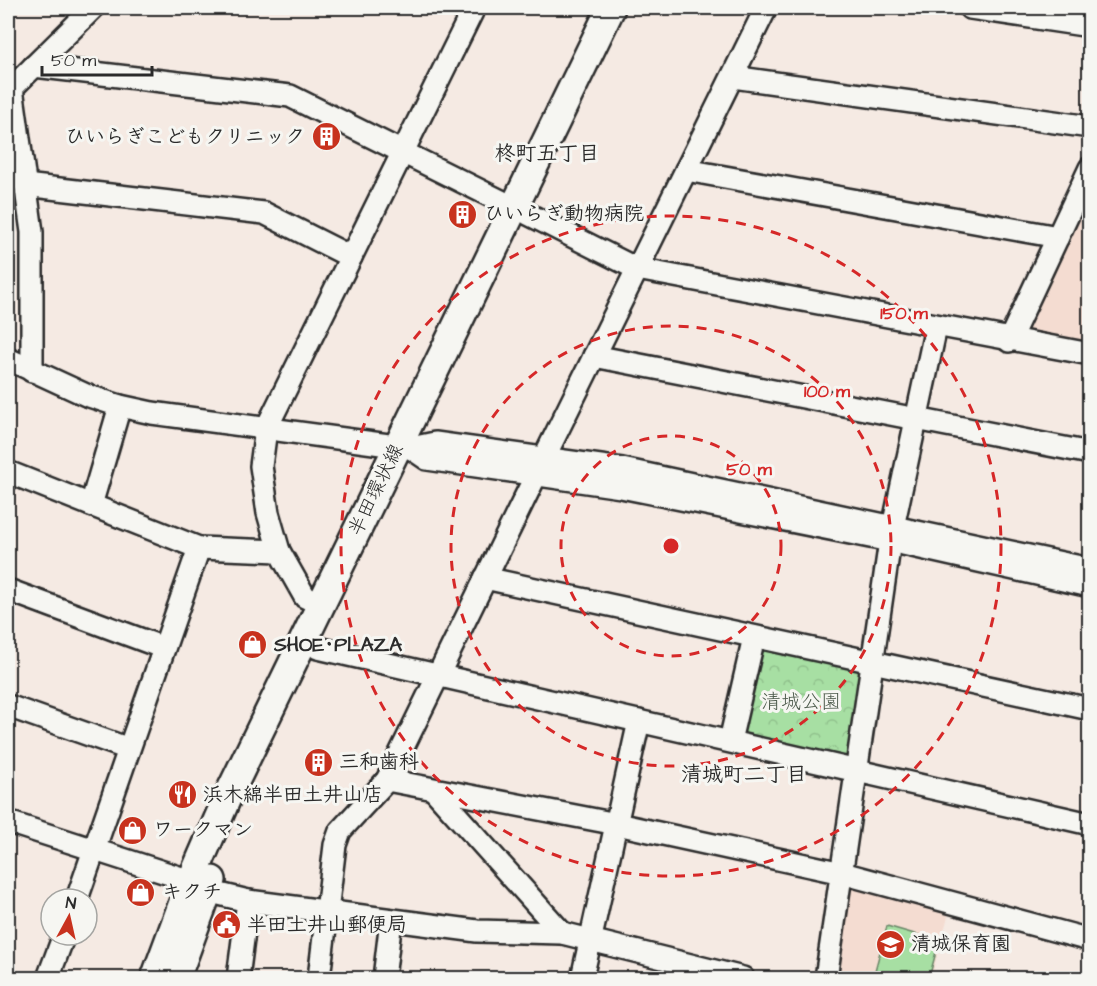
<svg xmlns="http://www.w3.org/2000/svg" width="1097" height="986" font-family="'Architects Daughter','Klee One',sans-serif">
  <defs>
    <pattern id="park-crowns" width="20" height="18" patternUnits="userSpaceOnUse" patternTransform="scale(1.5)"><rect width="20" height="18" fill="#a7dfa3"/><path d="M2 6a3 3 0 1 1 6 0M12 15a3 3 0 1 1 6 0" fill="none" stroke="#90c08c"/></pattern>
  </defs>
  <rect width="100%" height="100%" fill="#f5eae3"/>
  <filter id="ink" filterUnits="userSpaceOnUse"><feTurbulence type="fractalNoise" baseFrequency=".0167" numOctaves="2"/><feDisplacementMap in="SourceGraphic" scale="12" xChannelSelector="R" yChannelSelector="G"/><feConvolveMatrix kernelMatrix="1 2 1 2 8 2 1 2 1" color-interpolation-filters="sRGB"/></filter>
  <g filter="url(#ink)">
    <g fill="#f4dcd1">
      <polygon points="1089,195 1089,347 1031,338 1028,330"/>
      <polygon points="854,884 950,909 931,978 836,978 848,887"/>
    </g>
    <polygon fill="url(#park-crowns)" stroke="#698567" stroke-width="1.5" points="762,646 857,666 861,671 849,757 844,760 741,736"/>
    <polygon fill="#a7dfa3" stroke="#698567" stroke-width="1.5" points="887,926 939,941 929,978 873,978"/>
    <g fill="none" stroke-linecap="round" stroke-linejoin="round">
      <defs>
        <g id="minor">
          <polyline points="970,8 1090,26"/>
          <polyline points="34,66 290,96 513,207"/>
          <polyline points="733,77 1090,127"/>
          <polyline points="686,170 1058,237"/>
          <polyline points="25,185 264,213 351,257"/>
          <polyline points="528,214 637,269 1090,354"/>
          <polyline points="1009,341 1090,168"/>
          <polyline points="594,356 1090,453"/>
          <polyline points="8,359 86,395 120,406 152,413 411,448 435,443 622,469 1090,569"/>
          <polyline points="32,371 32,232 12,88 93,8"/>
          <polyline points="411,448 427,459 621,487 890,541 1090,586"/>
          <polyline points="544,458 766,8"/>
          <polyline points="8,472 199,548 279,551"/>
          <polyline points="91,505 120,406"/>
          <polyline points="485,578 1090,709"/>
          <polyline points="8,590 164,648"/>
          <polyline points="320,604 305,597 279,551 268,513 261,466 266,429 474,8"/>
          <polyline points="318,648 1090,824"/>
          <polyline points="8,706 129,749"/>
          <polyline points="730,741 754,637"/>
          <polyline points="387,780 617,824 842,873 1090,940"/>
          <polyline points="434,790 562,933"/>
          <polyline points="8,822 191,881"/>
          <polyline points="207,891 248,901 477,931 562,933 743,978"/>
          <polyline points="77,899 199,548"/>
          <polyline points="48,978 64,935"/>
          <polyline points="238,978 248,901"/>
          <polyline points="319,978 335,845 340,831 387,780 536,475"/>
          <polyline points="384,978 391,920"/>
          <polyline points="582,978 639,721"/>
          <polyline points="826,978 890,541 936,327"/>
        </g>
        <g id="major">
          <polyline points="155,978 191,881 227,798 611,8"/>
          <polyline points="176,978 212,880"/>
        </g>
      </defs>
      <use href="#minor" stroke="#2b2b2b" stroke-width="26"/>
      <use href="#major" stroke="#2b2b2b" stroke-width="32"/>
      <use href="#minor" stroke="#f6f6f2" stroke-width="21"/>
      <use href="#major" stroke="#f6f6f2" stroke-width="27"/>
    </g>
  </g>
  <g fill="none" stroke="#d62828" stroke-width="3" stroke-dasharray="10 8">
    <circle cx="671" cy="546" r="110"/>
    <circle cx="671" cy="546" r="220"/>
    <circle cx="671" cy="546" r="330"/>
  </g>
  <defs>
    <symbol id="building-disc" viewBox="-11 -11 22 22"><circle r="9.5" fill="#c8321e" stroke="#f6f6f2"/><path d="M-4-6H4V6H1V3H-1V6H-4ZM-2.5-4.3h1.7v1.8h-1.7ZM.8-4.3h1.7v1.8H.8ZM-2.5-1h1.7V.8h-1.7ZM.8-1h1.7V.8H.8Z" fill="#fff"/></symbol>
    <symbol id="shop-disc" viewBox="-11 -11 22 22"><circle r="9.5" fill="#c8321e" stroke="#f6f6f2"/><path d="M-5-2.5h2.3a2.7 3.5 0 0 1 5.4 0H5L5.5 6h-11ZM-1.5-2.5h3a1.5 2.3 0 0 0-3 0Z" fill="#fff"/></symbol>
    <symbol id="restaurant-disc" viewBox="-11 -11 22 22"><circle r="9.5" fill="#c8321e" stroke="#f6f6f2"/><path d="M-5-6h1v4h1v-4h1v4h1v-4h1v5L-1.5 .5V6h-2V.5L-5-1ZM5-6V6H3V1.5H1.5Q1.5-4 5-6Z" fill="#fff"/></symbol>
    <symbol id="civic-disc" viewBox="-11 -11 22 22"><circle r="9.5" fill="#c8321e" stroke="#f6f6f2"/><path d="M-.6-6.5H3V-4.5H.6V-3L4-1V1h2V6H-6V1h2V-1L-.6-3ZM-1.2 2.5V6h2.4V2.5Z" fill="#fff"/></symbol>
    <symbol id="school-disc" viewBox="-11 -11 22 22"><circle r="9.5" fill="#c8321e" stroke="#f6f6f2"/><path d="M0-5L7-2L0 1L-7-2ZM-4 1L0 2.5L4 1V4Q0 6-4 4Z" fill="#fff"/></symbol>
  </defs>
  <g fill-rule="evenodd">
    <use href="#building-disc" x="310" y="120" width="33" height="33"/>
    <use href="#building-disc" x="446" y="198" width="33" height="33"/>
    <use href="#shop-disc" x="236" y="628" width="33" height="33"/>
    <use href="#building-disc" x="302" y="746" width="33" height="33"/>
    <use href="#restaurant-disc" x="166" y="778" width="33" height="33"/>
    <use href="#shop-disc" x="116" y="814" width="33" height="33"/>
    <use href="#shop-disc" x="124" y="876" width="33" height="33"/>
    <use href="#civic-disc" x="210" y="908" width="33" height="33"/>
    <use href="#school-disc" x="874" y="928" width="33" height="33"/>
  </g>
  <g text-anchor="middle" dominant-baseline="central" stroke-width="6" stroke-linejoin="round" paint-order="stroke">
    <g font-size="20" font-weight="bold" fill="#2b2b2b" stroke="#f6f6f2" text-anchor="start">
      <text x="305" y="137" text-anchor="end">ひいらぎこどもクリニック</text>
      <text x="484" y="214">ひいらぎ動物病院</text>
      <text x="274" y="645">SHOE･PLAZA</text>
      <text x="339" y="762">三和歯科</text>
      <text x="203" y="795">浜木綿半田土井山店</text>
      <text x="153" y="830">ワークマン</text>
      <text x="162" y="892">キクチ</text>
      <text x="247" y="925">半田土井山郵便局</text>
      <text x="911" y="944">清城保育園</text>
    </g>
    <g font-size="20" fill="#2b2b2b" stroke="#f6f6f2">
      <text transform="translate(376 490) rotate(-64)">半田環状線</text>
    </g>
    <g font-size="20" fill="#4a5849" stroke="#f6f6f2">
      <text x="801" y="702">清城公園</text>
    </g>
    <g font-size="21" font-weight="bold" fill="#2b2b2b" stroke="#f6f6f2">
      <text x="547" y="153">柊町五丁目</text>
      <text x="744" y="774">清城町二丁目</text>
    </g>
  </g>
  <circle cx="671" cy="546" r="9" fill="#d62828" stroke="#f6f6f2" stroke-width="3"/>
  <g font-size="18" text-anchor="middle" font-weight="bold" fill="#d62828" stroke="#f6f6f2" stroke-width="6" stroke-linejoin="round" paint-order="stroke">
    <text x="904" y="319">150 m</text>
    <text x="827" y="397">100 m</text>
    <text x="749" y="475">50 m</text>
  </g>
  <rect width="1097" height="986" fill="none" stroke="#f6f6f2" stroke-width="30"/>
  <rect x="15" y="15" width="1067" height="956" fill="none" stroke="#2b2b2b" stroke-width="2" filter="url(#ink)"/>
  <g transform="translate(69 917) rotate(8)"><circle r="28" fill="#f6f6f2" stroke="#a5a5a2" stroke-width="1.5"/>
  <path d="M0-4.5L10 22L0 15L-10 22Z" fill="#c8321e"/>
  <text y="-9" font-size="16" font-weight="bold" text-anchor="middle" fill="#2b2b2b">N</text>
  </g>
  <path d="M42 66v9h110v-9" fill="none" stroke="#2b2b2b" stroke-width="3"/>
  <text x="51" y="66" font-size="18" fill="#2b2b2b" stroke="#f6f6f2" stroke-width="4.5" paint-order="stroke">50 m</text>
</svg>
